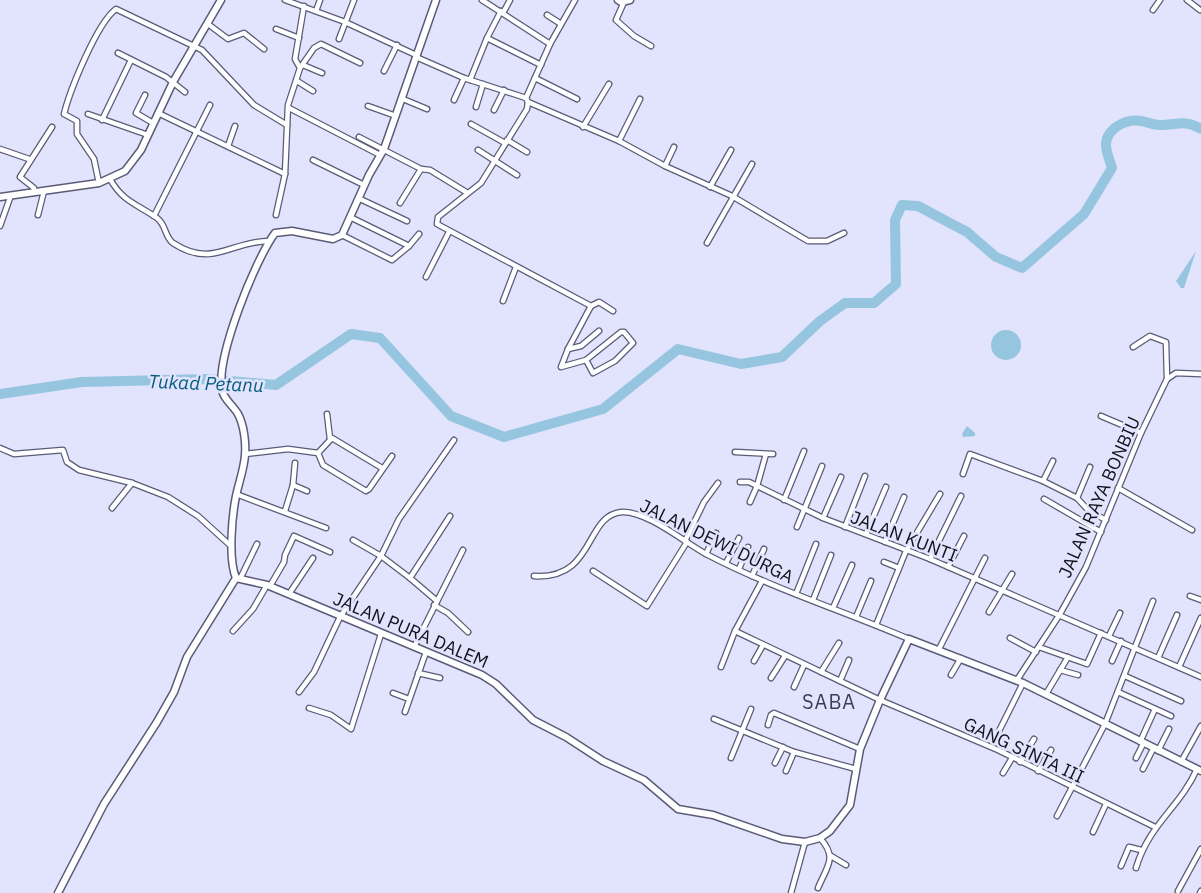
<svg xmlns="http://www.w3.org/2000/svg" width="1201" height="893" font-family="'IBM Plex Sans',sans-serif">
  <rect width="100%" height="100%" fill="#e2e3fd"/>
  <g fill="#96c5df">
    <polygon points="1196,251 1184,288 1181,288 1176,281"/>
    <circle cx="1006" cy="345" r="15"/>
    <polygon points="967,426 975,433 975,436 963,437 962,434"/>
  </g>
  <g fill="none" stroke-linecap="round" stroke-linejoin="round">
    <path stroke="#96c5df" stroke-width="10" d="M0 394 82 382 207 379 276 385 351 334 380 338 451 416 504 437 603 409 678 349 741 364 782 357 820 321 845 303H874L896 284 895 220 902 205 918 206 948 222 967 232 996 257 1022 268 1084 214 1112 168C1110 161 1106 152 1106 145 1106 129 1126 118 1141 121 1148 122 1152 125 1160 125 1178 125 1184 119 1201 129"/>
    <defs>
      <g id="street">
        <polyline points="285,0 345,22 416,55"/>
        <polyline points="482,0 550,44"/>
        <polyline points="1187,0 1200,10"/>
        <polyline points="624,2 616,20 634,36 651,46"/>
        <polyline points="1153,10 1160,0"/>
        <polyline points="316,11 320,0"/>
        <polyline points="503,13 510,0"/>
        <polyline points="547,15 561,24"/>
        <polyline points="208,24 228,39 244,33 264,49"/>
        <polyline points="276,29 299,38"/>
        <polyline points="487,38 501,11"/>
        <polyline points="339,39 354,0"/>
        <polyline points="118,53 166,77 185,92"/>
        <polyline points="416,57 464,78 526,98 528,102 527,109 481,183 438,217 437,224 591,306 599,302 613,311"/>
        <polyline points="303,65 322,73"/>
        <polyline points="300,68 314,48 321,44 360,63"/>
        <polyline points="384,71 397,45"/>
        <polyline points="535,78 577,99"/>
        <polyline points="470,80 487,38 541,65"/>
        <polyline points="297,81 313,91"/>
        <polyline points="145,95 136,113 153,123"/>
        <polyline points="526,98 550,44 575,0"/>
        <polyline points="403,99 427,109"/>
        <polyline points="454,100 464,78"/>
        <polyline points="528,102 619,141 665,166 732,196 808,241 827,241 844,233"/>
        <polyline points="368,106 396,116"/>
        <polyline points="476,107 483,84"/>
        <polyline points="289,108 380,155"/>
        <polyline points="494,110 504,90"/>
        <polyline points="158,113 285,174"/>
        <polyline points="88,114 148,135"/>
        <polyline points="102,120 131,60"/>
        <polyline points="471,124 505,143"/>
        <polyline points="583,127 609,84"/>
        <polyline points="359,137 421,169 430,170 466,192"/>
        <polyline points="507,140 527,152"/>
        <polyline points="619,141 640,99"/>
        <polyline points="228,146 235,126"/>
        <polyline points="0,149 29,159"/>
        <polyline points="478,150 517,175"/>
        <polyline points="313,160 364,185"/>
        <polyline points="665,166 674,147"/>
        <path d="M110 179C123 202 137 204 157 218 167 226 164 236 173 243 213 269 230 241 269 241"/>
        <path d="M99 183 94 159 77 134V121L64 114C70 90 97 23 116 9L202 50 254 105 287 125"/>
        <polyline points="710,187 731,150"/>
        <polyline points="34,192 34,188 20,177 52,127"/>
        <polyline points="358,198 407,221"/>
        <polyline points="400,203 421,169"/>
        <polyline points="38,215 44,191"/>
        <polyline points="276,215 285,174 288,105 300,68 295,59 304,6"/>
        <polyline points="154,216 210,105"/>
        <polyline points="350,217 409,246"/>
        <polyline points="0,226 11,195"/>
        <polyline points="342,235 392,260 409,246 419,234"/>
        <polyline points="707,243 752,164"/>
        <polyline points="426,277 449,232"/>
        <polyline points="503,301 516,267"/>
        <polyline points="1133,347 1150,336 1166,342 1167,379"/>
        <polyline points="568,349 581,346 599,331"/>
        <polyline points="586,360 593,373 615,361 633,343 624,332 621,332 586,360 561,367 568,349 591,306"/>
        <polyline points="327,414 330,439"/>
        <polyline points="1101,416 1141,433"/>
        <polyline points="0,448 14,454 63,450 67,462 79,470 132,483 168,497 198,516 231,546"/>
        <polyline points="735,452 773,454"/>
        <polyline points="245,454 288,449 318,453"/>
        <polyline points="382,468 332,438 318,453 323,465 366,491 369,489 392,456"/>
        <polyline points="963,474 970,454 1043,481 1077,498 1089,511 1106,520"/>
        <polyline points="1043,481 1053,461"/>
        <polyline points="740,482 749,482 823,518 930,559 1201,677"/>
        <polyline points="293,485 307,491"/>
        <polyline points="1118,488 1192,530"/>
        <polyline points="236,494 326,528"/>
        <polyline points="1077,498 1090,467"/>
        <polyline points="1044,499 1101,532"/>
        <polyline points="784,500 804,451"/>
        <polyline points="750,502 757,486 766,454"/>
        <polyline points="112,508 132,483"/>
        <polyline points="285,511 293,485 295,463"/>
        <polyline points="823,518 841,477"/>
        <polyline points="797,527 822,466"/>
        <polyline points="845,527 865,476"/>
        <polyline points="866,534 886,487"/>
        <polyline points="353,540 381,556 410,578"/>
        <polyline points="685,541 704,502 718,483"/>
        <polyline points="885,542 904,497"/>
        <polyline points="706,554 716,533"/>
        <polyline points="930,559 961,496"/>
        <polyline points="884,562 899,568"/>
        <polyline points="726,563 739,538"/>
        <polyline points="948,567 964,536"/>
        <polyline points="739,569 748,547"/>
        <polyline points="593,571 647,606 687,542"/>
        <path d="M534 576C596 580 584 515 622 512 647 511 684 542 706 554 771 588 841 610 909 639"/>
        <polyline points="752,576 764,549"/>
        <polyline points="241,577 257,544"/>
        <polyline points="270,586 284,562 285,555 294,536 330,552"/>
        <polyline points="289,594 313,558"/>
        <polyline points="796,594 816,544"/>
        <polyline points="1190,596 1201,600"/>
        <polyline points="813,600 831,555"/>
        <polyline points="437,601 410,578 450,516"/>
        <polyline points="434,605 448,613 468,632"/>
        <polyline points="833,608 852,565"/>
        <polyline points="989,612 1012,574"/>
        <polyline points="856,617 871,581"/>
        <polyline points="876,625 906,551 940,494"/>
        <polyline points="233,631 253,609 267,585"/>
        <polyline points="735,631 880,700 998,750 1155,827"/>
        <polyline points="1109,636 1120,613"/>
        <polyline points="1010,638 1036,652"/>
        <polyline points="414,647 463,550"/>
        <polyline points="1039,647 1087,664 1101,633"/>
        <polyline points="939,649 985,558"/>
        <polyline points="1158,658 1177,615"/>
        <polyline points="754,661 763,645"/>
        <polyline points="1112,661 1121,641"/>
        <polyline points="721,667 735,631 762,581"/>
        <polyline points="1179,667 1201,618"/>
        <polyline points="1060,670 1078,675"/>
        <polyline points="821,672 839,643"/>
        <polyline points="418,673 440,678"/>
        <polyline points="951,675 961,658"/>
        <polyline points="1125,676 1181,701"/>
        <polyline points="771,678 785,656"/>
        <polyline points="1017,680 1060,614 1086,567 1141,433 1167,379 1176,373 1201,374"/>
        <polyline points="840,681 849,660"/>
        <polyline points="794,687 804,665"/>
        <polyline points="299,692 314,672 340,617 381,556 399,519 454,440"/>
        <polyline points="1118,692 1171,716"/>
        <polyline points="393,693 409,699"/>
        <polyline points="1046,694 1068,657"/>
        <polyline points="309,708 331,715 351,729 381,634"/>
        <polyline points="405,712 426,652"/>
        <polyline points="714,719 794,752 856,769"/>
        <polyline points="768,725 771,715 774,713 860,749"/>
        <polyline points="999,731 1023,683"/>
        <polyline points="1140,742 1155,709"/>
        <polyline points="1158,751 1169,729"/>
        <polyline points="731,758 751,709"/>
        <polyline points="1136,758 1143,744"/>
        <polyline points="1020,762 1034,739"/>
        <polyline points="1181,762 1201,726"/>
        <polyline points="775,763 783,747"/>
        <polyline points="1143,769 1153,749"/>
        <polyline points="786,771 794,752"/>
        <polyline points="1038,771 1051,750"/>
        <polyline points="1003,773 1012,758"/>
        <polyline points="1057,816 1105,724 1153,601"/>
        <polyline points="1093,832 1106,804"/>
        <polyline points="831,856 846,865"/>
        <polyline points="1121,866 1129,847 1141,850"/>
        <path d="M1136 868C1149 824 1180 807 1197 769"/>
        <path d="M818 888C827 866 838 858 820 838"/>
        <polyline points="1178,891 1201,849"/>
        <polyline points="791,893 805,842"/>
        <polyline points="1200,893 1201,891"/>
      </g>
      <g id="secondary">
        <polyline points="618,0 621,2 630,0"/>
        <polyline points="0,197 99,183 125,171 141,150 173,82 221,0"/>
        <polyline points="236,578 267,585 482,675 496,684 533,720 566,737 603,761 644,780 678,809 713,815 782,839 805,842 820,838 830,831 850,805 860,749 880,700 909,639 1023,683 1201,771"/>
        <path d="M236 578C228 559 232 516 236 496 239 482 244 469 245 455 246 443 244 425 238 414 233 405 223 399 222 389 216 357 255 260 275 233L292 231 333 239 342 235 369 175 384 149 436 0"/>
        <polyline points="58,893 104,804 157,722 174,692 187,657 236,578"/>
      </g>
    </defs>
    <use href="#street" stroke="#5a5b76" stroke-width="7"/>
    <use href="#secondary" stroke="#5a5b76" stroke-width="9"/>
    <use href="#street" stroke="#fff" stroke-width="4.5"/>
    <use href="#secondary" stroke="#fff" stroke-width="6"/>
  </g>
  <g text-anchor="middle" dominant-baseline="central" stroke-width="5" stroke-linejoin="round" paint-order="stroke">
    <g font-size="18" fill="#12121c" stroke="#e2e3fd">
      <text transform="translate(1099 497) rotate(-66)">JALAN RAYA BONBIU</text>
      <text transform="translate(904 536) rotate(21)">JALAN KUNTI</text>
      <text transform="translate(717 541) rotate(26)">JALAN DEWI DURGA</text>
      <text transform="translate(411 630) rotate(23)">JALAN PURA DALEM</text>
      <text transform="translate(1024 750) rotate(25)">GANG SINTA III</text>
    </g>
    <g font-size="19" font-style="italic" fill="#085e81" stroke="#e2e3fd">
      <text transform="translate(206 383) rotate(2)">Tukad Petanu</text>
    </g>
    <g font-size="20" letter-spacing="1" fill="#3d3d57" stroke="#e2e3fd">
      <text x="829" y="701">SABA</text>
    </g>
  </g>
</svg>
